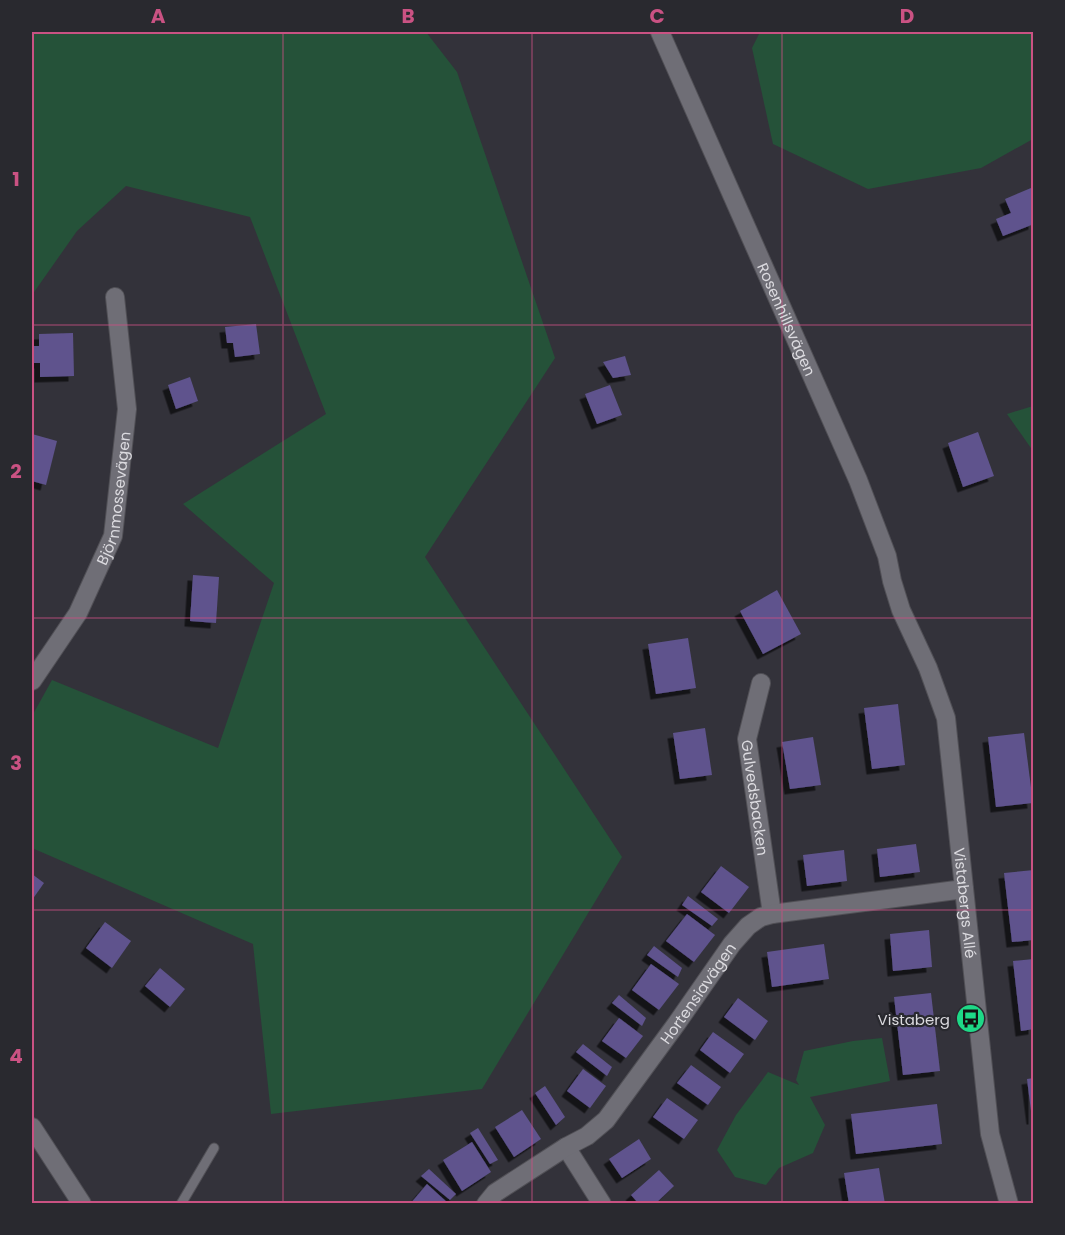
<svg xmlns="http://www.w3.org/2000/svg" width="1065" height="1235" font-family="Poppins,sans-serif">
  <defs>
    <filter id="shadow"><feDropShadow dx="-5.5" dy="5.5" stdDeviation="0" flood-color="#0009"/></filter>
  </defs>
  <rect width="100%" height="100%" fill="#33323a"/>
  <g fill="#255239">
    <polygon points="32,32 426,32 457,72 555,358 425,557 622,857 482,1089 271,1114 253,944 32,848 32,716 52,680 218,748 274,583 183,504 326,414 250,217 126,186 77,231 32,295"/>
    <polygon points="760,32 1033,32 1033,139 981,168 868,189 773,144 752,48"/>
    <polygon points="1033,406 1034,406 1033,451 1007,414"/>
    <polygon points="882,1038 890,1081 810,1097 825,1125 813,1153 779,1168 766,1185 735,1177 717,1150 736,1115 768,1072 799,1085 796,1080 804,1051 853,1041"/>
  </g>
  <g fill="#5e538d" filter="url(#shadow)">
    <polygon points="1031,188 1034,194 1034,224 1003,236 996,219 1011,213 1005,199"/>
    <polygon points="256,324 260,354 235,357 233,343 227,343 225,327"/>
    <polygon points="73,333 74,376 40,377 40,363 32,363 32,346 39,346 39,334"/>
    <polygon points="625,356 631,375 613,378 603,362"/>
    <polygon points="190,377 198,401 176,409 168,385"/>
    <polygon points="610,385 622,415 597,424 585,394"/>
    <polygon points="978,432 994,476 963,487 948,443"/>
    <polygon points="32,434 57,441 46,485 32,481"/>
    <polygon points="193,575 219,577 216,623 190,621"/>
    <polygon points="777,590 801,634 763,654 740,611"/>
    <polygon points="688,638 696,688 656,694 648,644"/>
    <polygon points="898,704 905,765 872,769 864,708"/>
    <polygon points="705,728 712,775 680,779 673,733"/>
    <polygon points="1024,733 1033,803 996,807 988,737"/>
    <polygon points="813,737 821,785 790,789 782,742"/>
    <polygon points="916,844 920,872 880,877 877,849"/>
    <polygon points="844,850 847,881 807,886 803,855"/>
    <polygon points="721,866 749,887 729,913 701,892"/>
    <polygon points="1034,870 1034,940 1012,942 1004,873"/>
    <polygon points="32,874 44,883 32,900"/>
    <polygon points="688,896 718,919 712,926 682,905"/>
    <polygon points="687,914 715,935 694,962 666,941"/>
    <polygon points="105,922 131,941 112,968 86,948"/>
    <polygon points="929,930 932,967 893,971 890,934"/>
    <polygon points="824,944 829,979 772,987 767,952"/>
    <polygon points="654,946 682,968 678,977 647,955"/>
    <polygon points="1034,959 1034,1029 1021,1031 1013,961"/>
    <polygon points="651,964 679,984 659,1010 632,990"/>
    <polygon points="160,968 185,989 170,1007 145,986"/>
    <polygon points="931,993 940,1071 903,1075 894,997"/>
    <polygon points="619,995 646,1018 642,1026 612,1003"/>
    <polygon points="738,998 768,1021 755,1040 724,1017"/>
    <polygon points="619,1018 643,1036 626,1058 602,1041"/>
    <polygon points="713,1032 744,1054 730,1073 700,1050"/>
    <polygon points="583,1044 612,1067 607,1076 576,1052"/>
    <polygon points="691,1065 721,1087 708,1105 677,1083"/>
    <polygon points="583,1069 606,1086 590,1108 567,1091"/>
    <polygon points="1034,1078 1034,1119 1032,1119 1027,1079"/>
    <polygon points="545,1086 565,1117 556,1125 535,1093"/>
    <polygon points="667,1098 698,1120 684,1139 653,1117"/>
    <polygon points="937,1104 942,1144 856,1154 851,1114"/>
    <polygon points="522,1110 541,1139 514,1157 495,1127"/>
    <polygon points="478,1128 498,1160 490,1164 470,1133"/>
    <polygon points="639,1139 651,1159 622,1178 609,1159"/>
    <polygon points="472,1142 491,1172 462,1191 443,1160"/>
    <polygon points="879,1168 885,1204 849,1204 844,1173"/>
    <polygon points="429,1169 456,1194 450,1200 421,1176"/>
    <polygon points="659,1170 674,1186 655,1204 639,1204 631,1195"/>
    <polygon points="427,1184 449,1204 410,1204"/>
  </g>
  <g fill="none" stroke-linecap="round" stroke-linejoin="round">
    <defs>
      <polyline id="lane" points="181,1204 214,1148"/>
      <g id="street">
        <path id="s1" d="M660 32 858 480 887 556 892 581 901 610 928 668 946 718 990 1134 1009 1204"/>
        <path id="s2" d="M32 681 78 613 113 536 127 409 115 297"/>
        <path id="s3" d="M761 683 747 739 772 914"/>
        <polyline points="32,1127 82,1204"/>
        <polyline points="566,1147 602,1204"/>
        <path id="s4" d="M486 1204 495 1193 566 1147 587 1136 606 1120 677 1023 732 944 748 926 761 917 772 914 964 889"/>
      </g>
    </defs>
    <use href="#lane" stroke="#515056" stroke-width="11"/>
    <use href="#street" stroke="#515056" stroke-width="20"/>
    <use href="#lane" stroke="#6f6e76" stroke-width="9"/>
    <use href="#street" stroke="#6f6e76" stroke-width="18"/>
  </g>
  <path fill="none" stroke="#ca5283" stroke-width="1.5" stroke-opacity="0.55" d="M283 32V1204M532 32V1204M782 32V1204M32 325H1034M32 618H1034M32 910H1034"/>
  <defs>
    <symbol id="bus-disc" viewBox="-11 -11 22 22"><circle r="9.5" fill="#1ed887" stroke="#29292f"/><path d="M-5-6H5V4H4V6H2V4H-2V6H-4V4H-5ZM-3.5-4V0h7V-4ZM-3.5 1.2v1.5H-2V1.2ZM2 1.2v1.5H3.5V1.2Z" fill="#111"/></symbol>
  </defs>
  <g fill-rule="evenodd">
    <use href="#bus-disc" x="954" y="1002" width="33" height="33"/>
  </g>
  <g text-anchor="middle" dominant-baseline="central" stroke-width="4.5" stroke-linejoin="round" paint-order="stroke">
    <g font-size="15" fill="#dbdadf" stroke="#29292f">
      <text stroke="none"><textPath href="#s1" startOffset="314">Rosenhillsvägen</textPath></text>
      <text stroke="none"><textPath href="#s2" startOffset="204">Björnmossevägen</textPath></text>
      <text stroke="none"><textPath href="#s3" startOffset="117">Gulvedsbacken</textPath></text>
      <text stroke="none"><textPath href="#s1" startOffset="930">Vistabergs Allé</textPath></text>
      <text stroke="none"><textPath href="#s4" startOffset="304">Hortensiavägen</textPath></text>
    </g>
    <g font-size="15" fill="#dbdadf" stroke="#29292f" text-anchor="end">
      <text x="950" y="1019">Vistaberg</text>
    </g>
  </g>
  <rect width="1065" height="1235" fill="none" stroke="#29292f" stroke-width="66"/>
  <rect x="33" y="33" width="999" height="1169" fill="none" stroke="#ca5283" stroke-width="2"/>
  <g font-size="20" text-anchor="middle" font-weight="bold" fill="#ca5283">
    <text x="158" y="23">A</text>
    <text x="408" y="23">B</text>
    <text x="657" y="23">C</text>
    <text x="907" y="23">D</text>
    <text x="16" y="186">1</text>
    <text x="16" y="478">2</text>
    <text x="16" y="770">3</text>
    <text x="16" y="1063">4</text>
  </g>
</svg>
